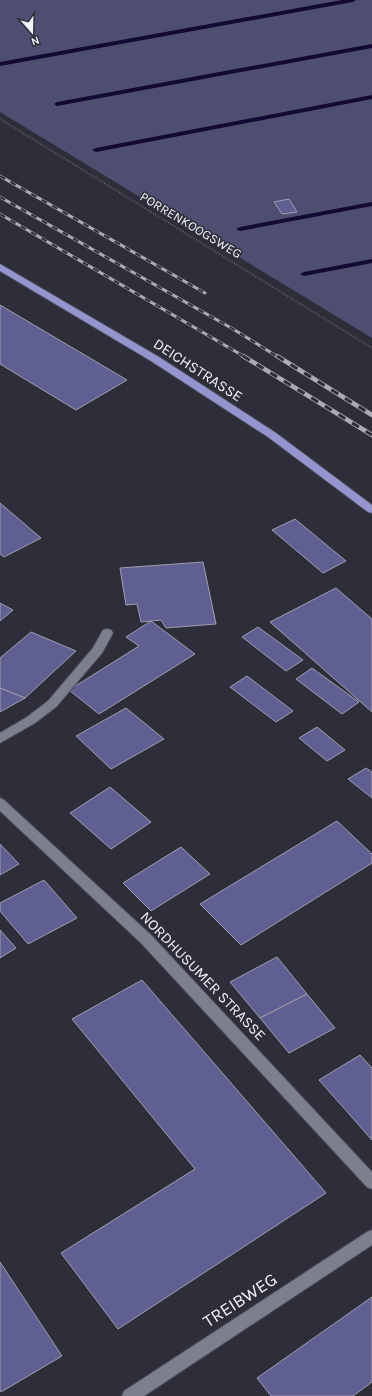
<svg xmlns="http://www.w3.org/2000/svg" width="372" height="1396" font-family="Karla,sans-serif">
  <rect width="100%" height="100%" fill="#2e2e3b"/>
  <polygon fill="#4e4e71" points="0,0 372,0 372,338 0,112"/>
  <g fill="none" stroke-linecap="round" stroke-linejoin="round">
    <g fill="#120a35" fill-rule="evenodd">
      <polygon points="342,0 356,0 353,2 0,66 0,62"/>
      <polygon points="372,44 372,48 57,106 54,104 57,102"/>
      <polygon points="372,95 372,99 96,152 92,150 96,148"/>
      <polygon points="372,202 372,206 240,231 236,229 240,227"/>
      <polygon points="372,259 372,263 304,276 300,274 304,272"/>
    </g>
  </g>
  <g fill="#5f5f91" stroke="#9f9fb0">
    <polygon points="289,199 297,212 282,214 274,202"/>
    <polygon points="0,305 127,380 76,410 0,364"/>
    <polygon points="0,503 41,538 4,557 0,554"/>
    <polygon points="295,519 346,561 323,573 272,530"/>
    <polygon points="203,562 216,624 166,628 161,620 141,622 137,604 126,605 120,568"/>
    <polygon points="336,588 372,619 372,712 270,622"/>
    <polygon points="0,603 13,610 0,621"/>
    <polygon points="151,621 195,654 99,714 69,690 139,646 126,637"/>
    <polygon points="258,627 303,660 286,671 242,637"/>
    <polygon points="31,632 76,651 25,698 0,688 0,658"/>
    <polygon points="312,668 359,702 342,714 296,679"/>
    <polygon points="247,676 293,711 276,722 230,687"/>
    <polygon points="0,688 25,698 0,712"/>
    <polygon points="126,708 164,739 111,769 76,736"/>
    <polygon points="317,727 345,750 327,761 299,738"/>
    <polygon points="366,768 372,772 372,798 348,779"/>
    <polygon points="110,787 151,822 111,849 70,813"/>
    <polygon points="337,821 372,854 372,863 241,945 200,904"/>
    <polygon points="0,844 19,864 0,875"/>
    <polygon points="181,847 210,874 151,911 123,883"/>
    <polygon points="44,880 77,918 28,944 0,911 0,903"/>
    <polygon points="0,930 16,948 0,958"/>
    <polygon points="277,957 307,994 260,1018 230,982"/>
    <polygon points="142,980 326,1193 118,1329 61,1253 195,1169 72,1019"/>
    <polygon points="307,994 335,1028 289,1053 260,1018"/>
    <polygon points="360,1055 372,1068 372,1140 319,1080"/>
    <polygon points="0,1262 62,1356 1,1392 0,1390"/>
    <polygon points="372,1297 372,1382 353,1396 271,1396 257,1378"/>
  </g>
  <g fill="none" stroke-linecap="round" stroke-linejoin="round">
    <defs>
      <g id="minor">
        <polygon points="107,629 111,630 113,633 102,653 56,707 35,723 0,743 0,733 27,717 48,701 93,648 103,630"/>
        <polygon points="0,798 4,800 151,935 372,1172 372,1189 367,1187 141,943 0,811"/>
        <polygon points="372,1230 372,1245 144,1396 122,1396 124,1391 367,1232"/>
      </g>
      <polygon id="major" points="0,264 159,357 276,433 372,505 372,513 368,512 268,437 151,361 0,271"/>
    </defs>
    <use href="#minor" stroke="#4a4b56" stroke-width="2"/>
    <use href="#major" stroke="#4a4b56" stroke-width="2"/>
    <polyline stroke="#8b8b96" stroke-width="2" stroke-dasharray="0.5 2" stroke-linecap="butt" points="0,119 372,348"/>
    <use href="#minor" fill="#7d7e8e" fill-rule="evenodd"/>
    <use href="#major" fill="#9494ce" fill-rule="evenodd"/>
    <defs>
      <g id="rail-far1">
        <polyline points="0,176 205,293"/>
        <polyline points="0,197 233,329 278,357"/>
        <polyline points="0,214 245,357"/>
      </g>
      <g id="rail">
        <polyline points="243,356 372,435"/>
        <polyline points="277,356 372,415"/>
      </g>
    </defs>
    <use href="#rail-far1" stroke="#ababb5" stroke-width="3"/>
    <use href="#rail" stroke="#ababb5" stroke-width="4.5"/>
    <use href="#rail-far1" stroke="#2e2e3b" stroke-width="2" stroke-dasharray="6" stroke-linecap="butt"/>
    <use href="#rail" stroke="#2e2e3b" stroke-width="3" stroke-dasharray="8" stroke-linecap="butt"/>
  </g>
  <g text-anchor="middle" dominant-baseline="central" stroke-width="3" stroke-linejoin="round" paint-order="stroke">
    <g font-size="13" fill="#f0f1f9" stroke="#2e2e3b">
      <text transform="translate(191 225) rotate(31)">PORRENKOOGSWEG</text>
    </g>
    <g font-size="15" fill="#f0f1f9" stroke="#2e2e3b">
      <text transform="translate(198 370) rotate(33)">DEICHSTRASSE</text>
      <text transform="translate(203 976) rotate(46)">NORDHUSUMER STRASSE</text>
    </g>
    <g font-size="18" fill="#f0f1f9" stroke="#2e2e3b">
      <text transform="translate(240 1300) rotate(-33)">TREIBWEG</text>
    </g>
  </g>
  <g transform="translate(32 32) rotate(160)" stroke="#2e2e3b" stroke-width="3" paint-order="stroke">
  <path d="M0-3L7 15L0 10L-7 15Z" fill="#f0f1f9"/>
  <text y="-6" font-size="11" font-weight="bold" text-anchor="middle" fill="#f0f1f9">N</text>
  </g>
</svg>
